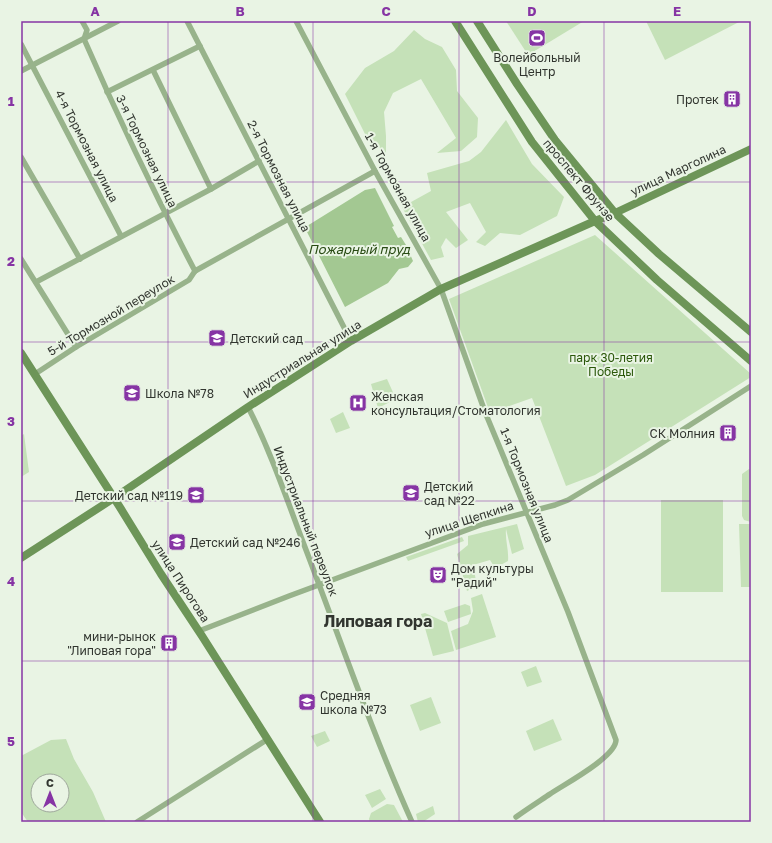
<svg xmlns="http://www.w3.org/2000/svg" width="772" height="843" font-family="'Golos Text',sans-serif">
  <rect width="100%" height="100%" fill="#e9f4e4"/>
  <g fill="#c5e1b8" fill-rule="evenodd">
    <polygon points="506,21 584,21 528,55"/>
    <polygon points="646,21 741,21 665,60"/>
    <polygon points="414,30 425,39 442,47 456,70 457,91 478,118 477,137 461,151 437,153 456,138 421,79 393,93 384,112 386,136 386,153 367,138 345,94 365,68 394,51"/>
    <polygon points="506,120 532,164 564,197 557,216 520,235 500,233 485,246 476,242 486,232 470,203 446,212 468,240 456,248 446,238 441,247 444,257 431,260 402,207 431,191 427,173 469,161 481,152"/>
    <polygon points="595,235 751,374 751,377 595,475 566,486 532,398 490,413 449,299"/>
    <polygon points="387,379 396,399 378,408 371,384"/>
    <polygon points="343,412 350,428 336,433 330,419"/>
    <polygon points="24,434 29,472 21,477 21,436"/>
    <polygon points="749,469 751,469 751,522 744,520 742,516 742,474"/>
    <rect x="661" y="500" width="62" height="92"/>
    <path d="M517 524 524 549 512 554 506 529C505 540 509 550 508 561L495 568 490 560 473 565 477 586 467 591 457 554 468 545V536Z"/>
    <polygon points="739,524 751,524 751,587 741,587"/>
    <polygon points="462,537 464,541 408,561 406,557"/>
    <polygon points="482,594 496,637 456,650 451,631 468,624 473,611 471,598"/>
    <polygon points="465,604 470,606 471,614 448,622 444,611"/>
    <polygon points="425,613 447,623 454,651 433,656 421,614"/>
    <polygon points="536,666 542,682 527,687 521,672"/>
    <polygon points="431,697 441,723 420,731 410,705"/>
    <polygon points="553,719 562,740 534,751 526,731"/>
    <polygon points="325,731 330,741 317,747 311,736"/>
    <path d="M66 739 74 759 93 792 106 822H28L21 812V756L51 740ZM38 781H62V805H38Z"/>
    <polygon points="380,789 386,799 372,808 365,795"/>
    <polygon points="387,804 394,805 403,822 370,822 369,819 371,813"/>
    <polygon points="433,806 435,814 423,822 418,822 416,814"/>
  </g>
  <polygon fill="#a3c892" points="375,188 394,226 392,227 398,238 401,237 406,245 413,261 408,267 399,269 388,283 345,307 307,232 307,226 365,190"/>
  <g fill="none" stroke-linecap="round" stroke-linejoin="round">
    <g stroke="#98b38b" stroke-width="5.5">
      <path d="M82 21 87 30 84 39C118 117 155 195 195 271"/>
      <polyline points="187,21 351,341"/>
      <path d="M296 21 375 171 441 289 485 412 568 612 616 740C616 757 563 785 550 794 538 802 527 809 516 817"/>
      <polyline points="21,44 121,236"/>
      <polyline points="153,70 211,189"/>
      <polyline points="21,71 118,21"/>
      <polyline points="107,92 200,46"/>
      <polyline points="21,157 80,259"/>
      <polyline points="21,259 76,347"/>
      <polyline points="195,271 375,171"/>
      <polyline points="36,282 211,189 259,161"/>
      <polyline points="35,374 76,347 189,280 195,271"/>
      <path d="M248 407C270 450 286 497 303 542 339 636 371 730 412 822"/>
      <polyline points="199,631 289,596 483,524 555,505 568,500 643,455 751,386"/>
      <polyline points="137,822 268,739"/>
    </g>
    <g stroke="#6d9558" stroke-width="8">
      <polyline points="455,21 532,142 595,221 657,280 751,361"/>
      <polyline points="477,21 517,84 555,140 615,213 659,254 751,332"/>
      <polyline points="21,353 121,509 161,574 202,636 320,822"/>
      <polyline points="21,558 114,498 248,407 351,341 441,289 595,221 615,213 751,149"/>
    </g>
  </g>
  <path fill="none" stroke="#8634a4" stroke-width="1" stroke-opacity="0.55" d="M168 21V822M313 21V822M459 21V822M604 21V822M21 182H751M21 342H751M21 501H751M21 661H751"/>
  <defs>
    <symbol id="stadium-square" viewBox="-11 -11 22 22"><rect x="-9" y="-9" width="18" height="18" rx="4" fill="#8634a4" stroke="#e9f4e4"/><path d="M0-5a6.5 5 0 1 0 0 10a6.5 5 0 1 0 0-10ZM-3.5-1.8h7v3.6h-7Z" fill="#fff"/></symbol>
    <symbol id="building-square" viewBox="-11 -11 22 22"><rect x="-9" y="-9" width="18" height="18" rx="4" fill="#8634a4" stroke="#e9f4e4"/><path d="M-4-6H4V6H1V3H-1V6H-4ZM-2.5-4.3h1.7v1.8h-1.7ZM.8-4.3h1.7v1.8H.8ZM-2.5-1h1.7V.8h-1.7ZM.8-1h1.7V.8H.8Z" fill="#fff"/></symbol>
    <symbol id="school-square" viewBox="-11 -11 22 22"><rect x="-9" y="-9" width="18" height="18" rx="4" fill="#8634a4" stroke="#e9f4e4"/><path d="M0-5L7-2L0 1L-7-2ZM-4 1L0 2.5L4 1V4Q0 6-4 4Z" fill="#fff"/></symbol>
    <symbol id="hospital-square" viewBox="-11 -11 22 22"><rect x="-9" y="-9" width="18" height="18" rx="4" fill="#8634a4" stroke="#e9f4e4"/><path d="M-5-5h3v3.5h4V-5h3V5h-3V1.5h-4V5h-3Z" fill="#fff"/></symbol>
    <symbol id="theatre-square" viewBox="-11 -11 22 22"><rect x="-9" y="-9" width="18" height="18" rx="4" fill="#8634a4" stroke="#e9f4e4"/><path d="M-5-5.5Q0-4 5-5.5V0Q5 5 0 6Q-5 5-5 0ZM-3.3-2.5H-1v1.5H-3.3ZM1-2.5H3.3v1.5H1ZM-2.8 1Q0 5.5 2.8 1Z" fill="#fff"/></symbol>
  </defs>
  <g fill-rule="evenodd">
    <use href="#stadium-square" x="527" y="28" width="20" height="20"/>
    <use href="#building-square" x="722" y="89" width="20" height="20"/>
    <use href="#school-square" x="207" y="328" width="20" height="20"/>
    <use href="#school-square" x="122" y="383" width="20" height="20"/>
    <use href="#hospital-square" x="348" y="393" width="20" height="20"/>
    <use href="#building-square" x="718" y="423" width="20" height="20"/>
    <use href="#school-square" x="401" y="483" width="20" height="20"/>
    <use href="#school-square" x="186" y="485" width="20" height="20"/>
    <use href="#school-square" x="167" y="532" width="20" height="20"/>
    <use href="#theatre-square" x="428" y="565" width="20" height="20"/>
    <use href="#building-square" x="159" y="633" width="20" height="20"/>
    <use href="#school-square" x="297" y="692" width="20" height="20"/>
  </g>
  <g text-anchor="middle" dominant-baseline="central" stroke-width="4" stroke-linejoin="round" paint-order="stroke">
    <g font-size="12" fill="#31352f" stroke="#e9f4e4" text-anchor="start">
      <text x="537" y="57" text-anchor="middle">Волейбольный<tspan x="537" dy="14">Центр</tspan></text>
      <text x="719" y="99" text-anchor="end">Протек</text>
      <text x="230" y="338">Детский сад</text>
      <text x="145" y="393">Школа №78</text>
      <text x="371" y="396">Женская<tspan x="371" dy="14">консультация/Стоматология</tspan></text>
      <text x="715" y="433" text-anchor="end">СК Молния</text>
      <text x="424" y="486">Детский<tspan x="424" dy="14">сад №22</tspan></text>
      <text x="183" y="495" text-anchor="end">Детский сад №119</text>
      <text x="190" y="542">Детский сад №246</text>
      <text x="451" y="568">Дом культуры<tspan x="451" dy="14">"Радий"</tspan></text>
      <text x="156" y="636" text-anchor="end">мини-рынок<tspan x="156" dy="14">"Липовая гора"</tspan></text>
      <text x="320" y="695">Средняя<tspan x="320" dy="14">школа №73</tspan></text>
    </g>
    <g font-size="12" fill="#31352f" stroke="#e9f4e4">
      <text transform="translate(87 146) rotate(63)">4-я Тормозная улица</text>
      <text transform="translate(147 151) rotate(64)">3-я Тормозная улица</text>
      <text transform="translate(678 170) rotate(-25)">улица Марголина</text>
      <text transform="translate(279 176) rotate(63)">2-я Тормозная улица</text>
      <text transform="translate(579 180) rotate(50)">проспект Фрунзе</text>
      <text transform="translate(398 187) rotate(61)">1-я Тормозная улица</text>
      <text transform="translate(111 315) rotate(-31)">5-й Тормозной переулок</text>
      <text transform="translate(302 359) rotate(-32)">Индустриальная улица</text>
      <text transform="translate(527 485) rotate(68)">1-я Тормозная улица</text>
      <text transform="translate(469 519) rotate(-18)">улица Щепкина</text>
      <text transform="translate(306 521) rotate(69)">Индустриальный переулок</text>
      <text transform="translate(181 581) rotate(57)">улица Пирогова</text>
    </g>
    <g font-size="12" fill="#2a5709" stroke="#e9f4e4">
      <text x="611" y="357">парк 30-летия<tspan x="611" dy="14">Победы</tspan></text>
    </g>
    <g font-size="13" font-style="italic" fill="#284a13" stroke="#e9f4e4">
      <text x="359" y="249">Пожарный пруд</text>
    </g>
    <g font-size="16" font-weight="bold" fill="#31352f" stroke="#e9f4e4">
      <text x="378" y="621">Липовая гора</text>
    </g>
  </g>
  <rect width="772" height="843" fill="none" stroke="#e9f4e4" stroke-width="44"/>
  <g transform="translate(50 793)"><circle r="19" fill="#e9f4e4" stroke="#9fa89c"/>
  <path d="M0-3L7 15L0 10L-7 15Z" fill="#8634a4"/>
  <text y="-6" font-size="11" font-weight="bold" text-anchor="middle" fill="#31352f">С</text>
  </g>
  <rect x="22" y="22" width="728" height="799" fill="none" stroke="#8634a4" stroke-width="1.5"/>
  <g font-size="13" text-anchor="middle" font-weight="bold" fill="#8634a4">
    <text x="95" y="16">A</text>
    <text x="240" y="16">B</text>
    <text x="386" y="16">C</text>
    <text x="532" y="16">D</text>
    <text x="677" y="16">E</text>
    <text x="11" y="106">1</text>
    <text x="11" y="266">2</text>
    <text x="11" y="426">3</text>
    <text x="11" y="586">4</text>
    <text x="11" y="746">5</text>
  </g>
</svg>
